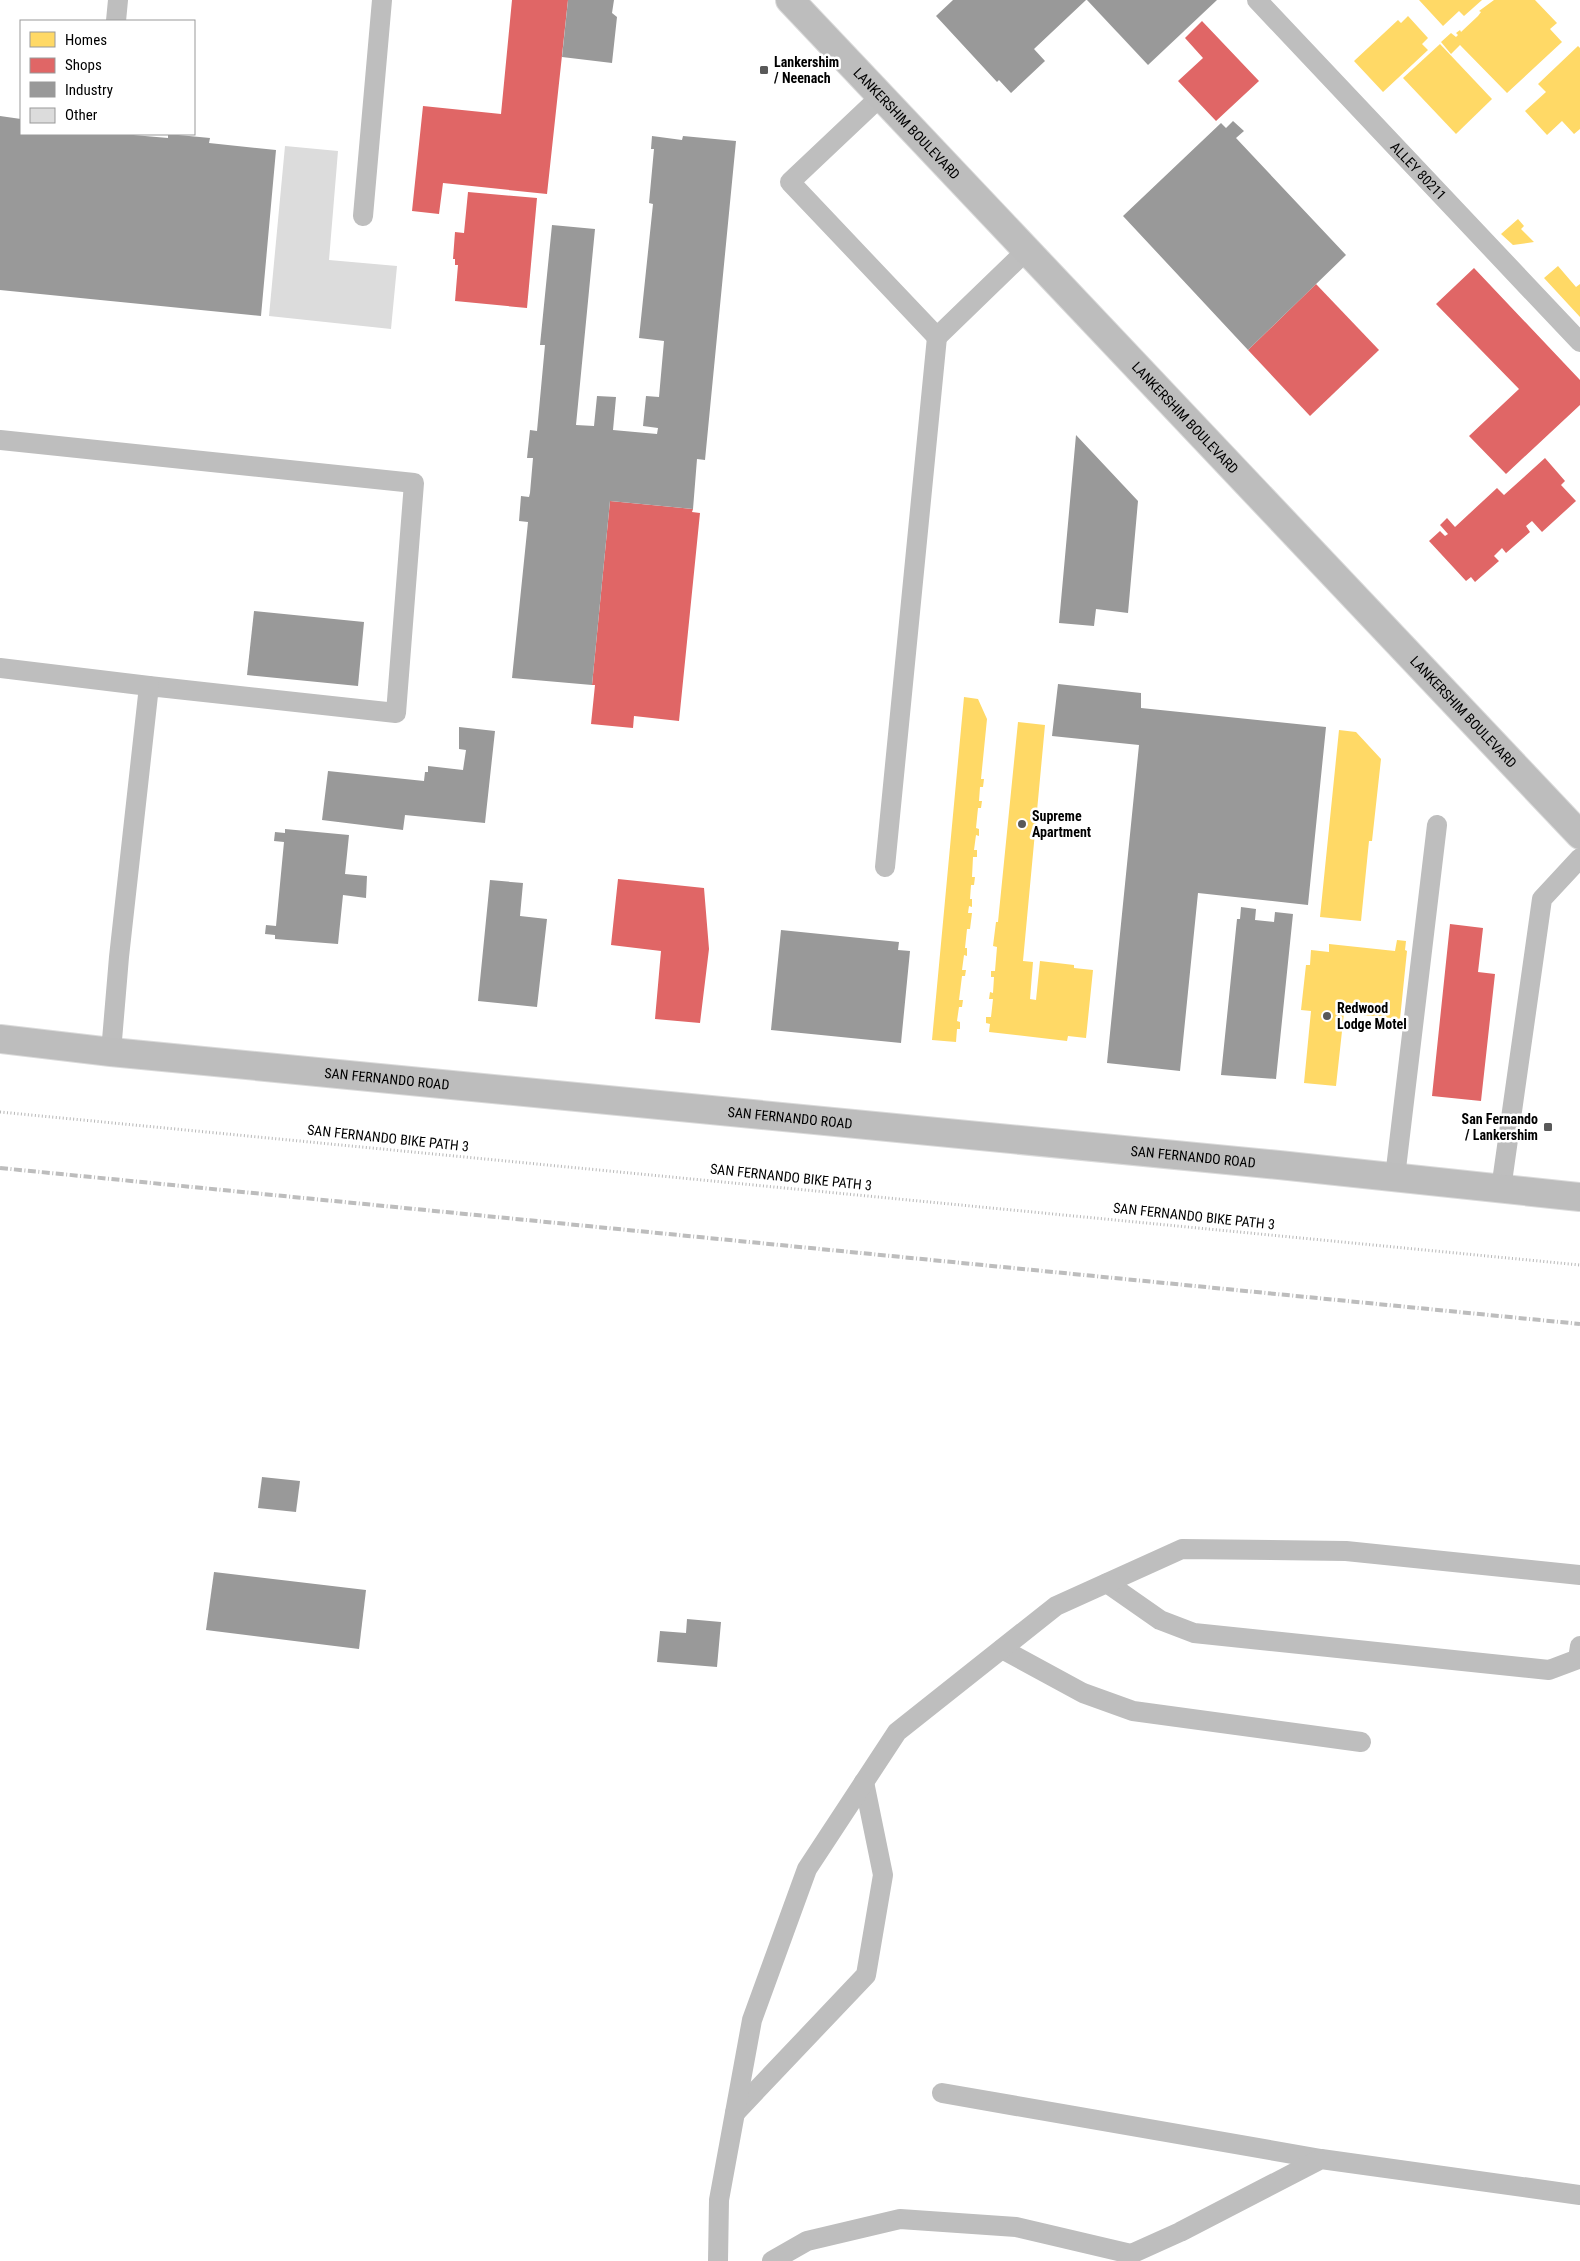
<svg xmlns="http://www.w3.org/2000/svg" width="1580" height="2261" font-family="'Roboto Condensed',sans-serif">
  <rect width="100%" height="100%" fill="#fff"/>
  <g fill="#ffd966">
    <polygon points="1419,0 1482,0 1464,16 1459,11 1443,26"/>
    <polygon points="1494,0 1535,0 1557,23 1550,29 1562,42 1507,93 1460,45 1451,54 1441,42 1451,33 1456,37 1458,35 1456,33 1460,30 1461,32 1478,16 1481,12 1479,11"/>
    <polygon points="1408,16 1428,38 1422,44 1428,50 1383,92 1354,61 1398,20 1401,23"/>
    <polygon points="1440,44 1492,99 1456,134 1403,78"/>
    <polygon points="1578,46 1580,48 1580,129 1574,134 1562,121 1547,135 1525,111 1546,92 1538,84"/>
    <polygon points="1518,219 1524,226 1521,229 1534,242 1513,245 1501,234"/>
    <polygon points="1558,266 1576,287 1580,284 1580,317 1544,278"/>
    <polygon points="964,697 978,699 987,719 981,779 984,779 983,787 980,787 979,801 982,801 981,808 978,808 976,828 979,829 979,836 976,835 974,850 977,850 977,857 973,857 972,877 975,877 974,885 971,885 970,899 972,899 972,907 969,906 968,913 972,913 970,929 967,929 965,948 967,948 967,956 964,955 962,970 966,970 965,976 962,976 959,1000 963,1000 962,1007 959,1007 957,1021 960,1022 960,1029 957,1029 956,1042 932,1040"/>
    <polygon points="1018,722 1045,725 1023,961 1033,962 1030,999 1036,1000 1040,961 1074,965 1074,968 1093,970 1086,1038 1068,1036 1067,1041 989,1032 990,1024 986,1023 986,1017 991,1017 993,999 989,999 990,992 993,993 994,977 991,977 991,971 995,971 997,947 993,946 996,922 998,922"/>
    <polygon points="1339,730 1356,732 1381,759 1372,841 1369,841 1361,921 1320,917"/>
    <polygon points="1397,940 1406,941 1405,950 1407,951 1400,1019 1344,1013 1336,1086 1304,1083 1311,1011 1301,1010 1306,965 1310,965 1311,950 1329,952 1329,944 1395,951"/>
  </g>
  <g fill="#e06666">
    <polygon points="512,0 568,0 547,194 443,183 439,214 412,211 423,106 501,114"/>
    <polygon points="1202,21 1259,81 1216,121 1178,81 1203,58 1185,38"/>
    <polygon points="468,192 537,198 527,308 455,301 458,265 455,265 455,259 453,259 455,232 464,233"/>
    <polygon points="1474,268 1580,380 1580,405 1506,474 1469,436 1519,389 1436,304"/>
    <polygon points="1316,284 1379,350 1310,416 1248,350"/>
    <polygon points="1545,458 1565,481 1561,485 1576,501 1542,532 1532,521 1526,526 1530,532 1506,553 1502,548 1494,556 1499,561 1475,582 1471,577 1466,581 1429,541 1440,531 1445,536 1448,534 1440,525 1447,518 1455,527 1497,488 1504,495"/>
    <polygon points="610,501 693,509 692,512 700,513 679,721 634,716 633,728 591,724 595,685 592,685"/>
    <polygon points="618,879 704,888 709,949 700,1023 655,1019 661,951 611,945"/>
    <polygon points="1450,924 1483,928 1478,972 1495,974 1481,1101 1432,1096"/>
  </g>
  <g fill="#999">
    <polygon points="568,0 614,0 612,13 617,17 612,63 562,57"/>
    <polygon points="953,0 1086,0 1034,49 1045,61 1011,93 999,80 997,82 936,16"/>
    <polygon points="1087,0 1217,0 1148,65"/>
    <polygon points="0,116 21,119 21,134 122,134 168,138 168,134 210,138 209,143 276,150 261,316 0,290"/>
    <polygon points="1233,121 1244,131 1236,138 1346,255 1248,350 1123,216 1221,123 1226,128"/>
    <polygon points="652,136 682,140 683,136 736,141 705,460 697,459 693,509 610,501 592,685 512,678 528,522 519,521 521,496 529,497 530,493 533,458 527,458 530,430 537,431 545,345 540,345 552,225 595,229 576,425 594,426 597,396 616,397 613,430 657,434 658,428 643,426 646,396 659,397 664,341 639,338 653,204 649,203 654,149 651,149"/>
    <polygon points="1076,435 1138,501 1128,613 1096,609 1094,626 1059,623"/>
    <polygon points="254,611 364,622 358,686 247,675"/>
    <polygon points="1058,684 1141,693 1141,708 1326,727 1308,905 1198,893 1180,1071 1107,1063 1139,745 1052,736"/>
    <polygon points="459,727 495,731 485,823 405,815 403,830 322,820 328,771 424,781 425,772 428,772 428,766 463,770 466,750 459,749"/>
    <polygon points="285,829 349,835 345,874 367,876 366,898 343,895 338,944 275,939 275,935 265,934 266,925 276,926 284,842 274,841 275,832 285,833"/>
    <polygon points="490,880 523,883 520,916 547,919 537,1007 478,1001"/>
    <polygon points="1241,907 1256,909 1255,920 1274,922 1275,912 1293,914 1276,1079 1221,1075 1237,919 1240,919"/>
    <polygon points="781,930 899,942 898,950 910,951 901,1043 771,1030"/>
    <polygon points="262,1477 300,1481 296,1512 258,1508"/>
    <polygon points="214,1572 366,1590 359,1649 206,1630"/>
    <polygon points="687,1619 721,1622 717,1667 657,1662 660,1631 686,1633"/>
  </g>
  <polygon fill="#dcdcdc" points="285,146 338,151 329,260 397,266 391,329 269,316"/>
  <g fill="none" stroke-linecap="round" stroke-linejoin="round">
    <defs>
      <g id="primary">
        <path id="s2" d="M790 0 1580 835"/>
        <path id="s3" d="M0 1039 111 1052 1279 1165 1580 1197"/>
      </g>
    </defs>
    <use href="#primary" stroke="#dbdbdb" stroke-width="30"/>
    <polyline stroke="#b8b8b8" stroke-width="3" stroke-dasharray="1 2.5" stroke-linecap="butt" points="0,1112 1580,1265"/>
    <g stroke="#bebebe" stroke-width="20">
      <path id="s1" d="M1257 0 1580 342"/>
      <polyline points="116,21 118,0"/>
      <polyline points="881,96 790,182 937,337 1027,250"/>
      <polyline points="363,216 382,0"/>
      <polyline points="0,440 414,483 396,713 149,686 119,957 111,1052"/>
      <polyline points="0,668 149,686"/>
      <polyline points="885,867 937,337"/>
      <polyline points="1395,1177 1437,825"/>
      <polyline points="1501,1189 1542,899 1580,858"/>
      <polyline points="1107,1583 1160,1620 1194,1633 1549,1670 1578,1659 1580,1646"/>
      <polyline points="1002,1649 1083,1693 1133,1711 1361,1742"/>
      <polyline points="942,2093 1321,2159"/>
      <polyline points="735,2113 866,1975 883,1875 864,1782"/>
      <polyline points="718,2261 719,2200 752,2020 807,1869 897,1732 1056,1606 1182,1549 1346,1551 1580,1575"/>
      <polyline points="772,2261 807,2241 900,2219 1016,2227 1131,2254 1180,2232 1321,2159 1580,2195"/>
    </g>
    <use href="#primary" stroke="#bdbdbd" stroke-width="28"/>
    <polyline stroke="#bdbdbd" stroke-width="4" stroke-dasharray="8 2.5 1 2.5" stroke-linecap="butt" points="0,1168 1580,1324"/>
  </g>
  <g fill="#595959" stroke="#fff" stroke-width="2">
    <rect x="759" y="65" width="10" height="10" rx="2.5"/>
    <circle cx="1022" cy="824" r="5"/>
    <circle cx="1327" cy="1016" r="5"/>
    <rect x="1543" y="1122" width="10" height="10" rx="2.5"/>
  </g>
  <g text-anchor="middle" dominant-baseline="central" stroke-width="5" stroke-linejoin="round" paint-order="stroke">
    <g font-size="14" font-weight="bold" fill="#000" stroke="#fff" text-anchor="start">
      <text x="774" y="62">Lankershim<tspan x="774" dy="16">/ Neenach</tspan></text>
      <text x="1032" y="816">Supreme<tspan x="1032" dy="16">Apartment</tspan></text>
      <text x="1337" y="1008">Redwood<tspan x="1337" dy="16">Lodge Motel</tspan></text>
      <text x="1538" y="1119" text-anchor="end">San Fernando<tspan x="1538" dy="16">/ Lankershim</tspan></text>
    </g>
    <g font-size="14" fill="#000" stroke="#fff">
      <text stroke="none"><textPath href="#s2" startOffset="170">LANKERSHIM BOULEVARD</textPath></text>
      <text stroke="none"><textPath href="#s1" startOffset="235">ALLEY 80211</textPath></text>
      <text stroke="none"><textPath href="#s2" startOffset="575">LANKERSHIM BOULEVARD</textPath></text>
      <text stroke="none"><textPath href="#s2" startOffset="980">LANKERSHIM BOULEVARD</textPath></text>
      <text stroke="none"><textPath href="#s3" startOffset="389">SAN FERNANDO ROAD</textPath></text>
      <text stroke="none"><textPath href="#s3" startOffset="794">SAN FERNANDO ROAD</textPath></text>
      <text transform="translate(388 1138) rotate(6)">SAN FERNANDO BIKE PATH 3</text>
      <text stroke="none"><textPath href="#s3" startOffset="1199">SAN FERNANDO ROAD</textPath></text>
      <text transform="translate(791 1177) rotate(6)">SAN FERNANDO BIKE PATH 3</text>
      <text transform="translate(1194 1216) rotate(6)">SAN FERNANDO BIKE PATH 3</text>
    </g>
  </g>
  <rect x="20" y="20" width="175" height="115" fill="#ffffff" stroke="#999999"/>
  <rect x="30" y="32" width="25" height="15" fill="#ffd966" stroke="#999999"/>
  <text x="65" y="45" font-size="15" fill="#000000">Homes</text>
  <rect x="30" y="58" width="25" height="15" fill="#e06666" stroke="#999999"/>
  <text x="65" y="70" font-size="15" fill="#000000">Shops</text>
  <rect x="30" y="82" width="25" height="15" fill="#999999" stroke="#999999"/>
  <text x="65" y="95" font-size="15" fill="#000000">Industry</text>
  <rect x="30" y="108" width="25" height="15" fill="#dcdcdc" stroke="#999999"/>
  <text x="65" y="120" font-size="15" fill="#000000">Other</text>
</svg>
